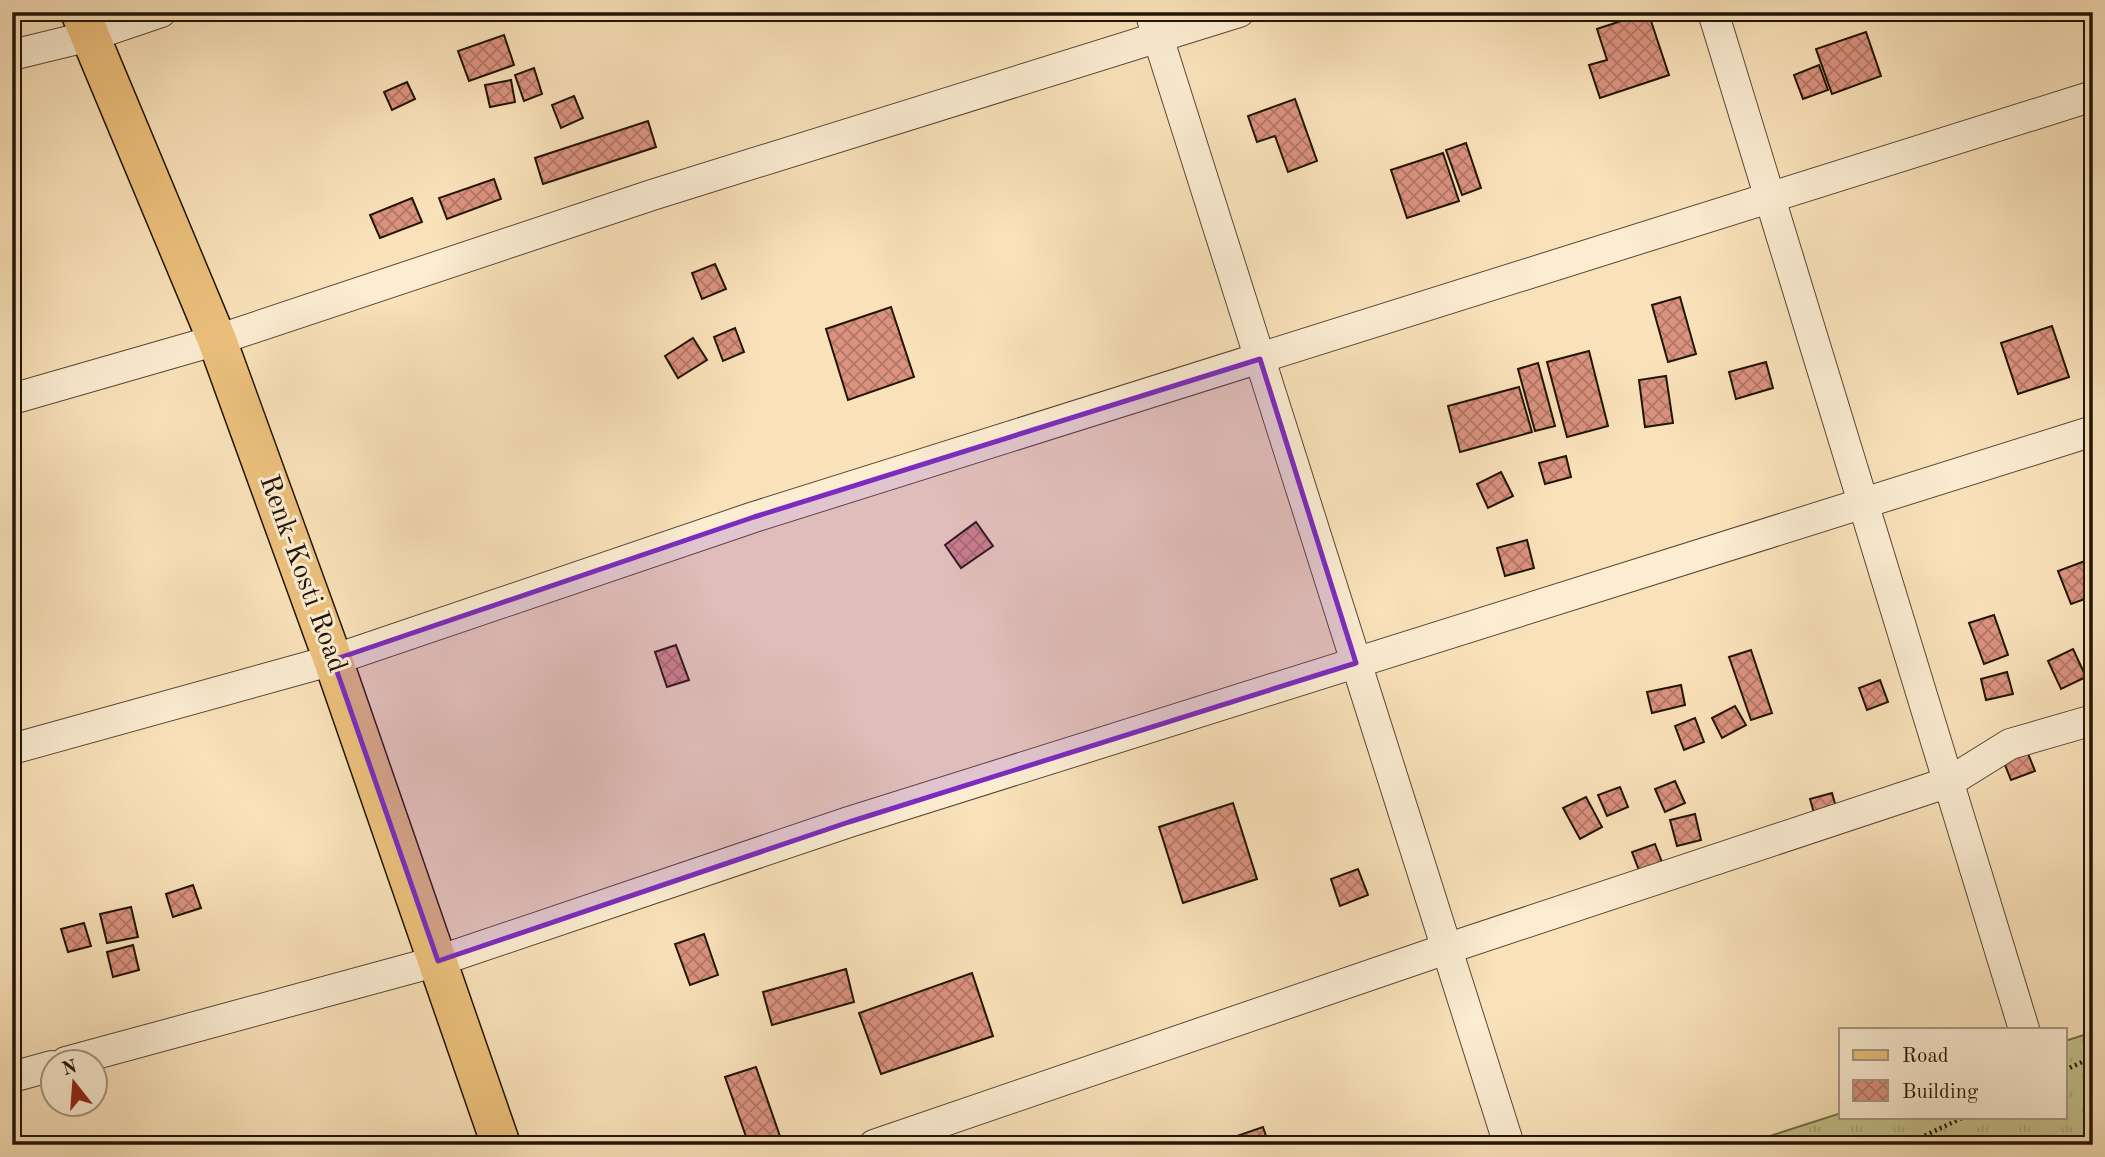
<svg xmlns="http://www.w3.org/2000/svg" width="2105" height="1157" font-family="'Old Standard TT',serif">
  <defs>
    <pattern id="grass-tufts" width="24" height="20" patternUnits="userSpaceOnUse" patternTransform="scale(1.75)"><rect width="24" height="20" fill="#c3c18b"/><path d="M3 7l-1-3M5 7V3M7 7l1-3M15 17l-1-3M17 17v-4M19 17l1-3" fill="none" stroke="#a7a576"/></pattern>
    <pattern id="building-cross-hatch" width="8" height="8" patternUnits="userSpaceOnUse" patternTransform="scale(1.75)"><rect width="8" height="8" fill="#db927f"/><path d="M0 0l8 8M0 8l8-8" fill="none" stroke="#b17666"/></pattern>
  </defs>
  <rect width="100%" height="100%" fill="#f9e1b9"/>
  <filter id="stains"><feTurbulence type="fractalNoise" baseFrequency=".00286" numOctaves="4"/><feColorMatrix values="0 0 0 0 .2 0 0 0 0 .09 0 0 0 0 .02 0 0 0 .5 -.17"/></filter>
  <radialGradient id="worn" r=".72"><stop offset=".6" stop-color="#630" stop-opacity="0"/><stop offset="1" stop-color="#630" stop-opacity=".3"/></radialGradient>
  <polygon fill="url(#grass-tufts)" stroke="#726b48" stroke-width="2" points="2093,1032 2093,1145 1742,1145 1841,1113 1841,1117 2065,1117 2065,1041"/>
  <g fill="url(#building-cross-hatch)" stroke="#211505" stroke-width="2">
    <polygon points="1648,12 1669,75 1600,98 1589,65 1607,60 1597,29"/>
    <polygon points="1866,32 1881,76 1832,94 1816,49"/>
    <polygon points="504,35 514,65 469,81 458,51"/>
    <polygon points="1819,65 1828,90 1803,99 1794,75"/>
    <polygon points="534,68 542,94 524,101 515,75"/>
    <polygon points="511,80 515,102 490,107 485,85"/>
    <polygon points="407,82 415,99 392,110 384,92"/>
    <polygon points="574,96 583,118 561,128 552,105"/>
    <polygon points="1295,99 1317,161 1288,172 1275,136 1257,142 1248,116"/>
    <polygon points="648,121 656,147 543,184 535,158"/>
    <polygon points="1466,143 1481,188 1462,195 1446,150"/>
    <polygon points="1443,153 1459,201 1407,218 1391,170"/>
    <polygon points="494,179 501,199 447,219 439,198"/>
    <polygon points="412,198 422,222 380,238 370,215"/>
    <polygon points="715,264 726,289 702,299 692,273"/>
    <polygon points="1680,297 1696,354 1668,362 1652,305"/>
    <polygon points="891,307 914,377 848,400 826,329"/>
    <polygon points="2052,326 2069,377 2018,394 2001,343"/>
    <polygon points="735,328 744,352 723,361 714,337"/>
    <polygon points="693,338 707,360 678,378 665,356"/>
    <polygon points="1589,351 1608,426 1567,437 1547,362"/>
    <polygon points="1766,362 1773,388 1736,399 1729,372"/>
    <polygon points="1538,363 1555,426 1535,431 1518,369"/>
    <polygon points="1666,376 1673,423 1645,427 1639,380"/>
    <polygon points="1519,387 1532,432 1460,452 1448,406"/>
    <polygon points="1566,456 1571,477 1545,484 1539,463"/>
    <polygon points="1501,472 1513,496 1488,508 1477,484"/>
    <polygon points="976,522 993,546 961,568 945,545"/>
    <polygon points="1527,540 1534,568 1505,576 1497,548"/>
    <polygon points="2093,558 2093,596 2071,604 2058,571"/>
    <polygon points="1994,615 2008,655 1984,664 1969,623"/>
    <polygon points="676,645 689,680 667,687 655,652"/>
    <polygon points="2073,649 2086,677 2061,689 2048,661"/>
    <polygon points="1751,650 1772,713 1751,720 1729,657"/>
    <polygon points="2007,672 2013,694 1986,700 1981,679"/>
    <polygon points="1880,680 1888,702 1867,710 1859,688"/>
    <polygon points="1681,685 1685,705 1652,713 1647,692"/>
    <polygon points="1735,706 1746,725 1722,738 1712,718"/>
    <polygon points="1695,718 1704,742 1684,750 1675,726"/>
    <polygon points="2027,751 2035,771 2011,780 2003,760"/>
    <polygon points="1675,781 1685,803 1665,812 1655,789"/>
    <polygon points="1620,787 1628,807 1607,816 1598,795"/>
    <polygon points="1832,793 1838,814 1816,820 1810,799"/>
    <polygon points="1586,797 1602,827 1580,839 1563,808"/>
    <polygon points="1233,803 1257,879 1183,903 1159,827"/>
    <polygon points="1695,814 1701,840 1677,846 1670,820"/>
    <polygon points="1655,844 1665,870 1642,878 1632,852"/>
    <polygon points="1358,869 1368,895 1340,906 1331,879"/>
    <polygon points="193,885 201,908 173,917 166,894"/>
    <polygon points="131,907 138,937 107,943 100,914"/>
    <polygon points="84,923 91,946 68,952 61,929"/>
    <polygon points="704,934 718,975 690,985 675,944"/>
    <polygon points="133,945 139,970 113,977 107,952"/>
    <polygon points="846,969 854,1002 772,1025 763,992"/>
    <polygon points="972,973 993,1036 881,1074 859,1013"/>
    <polygon points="756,1067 783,1145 749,1145 725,1077"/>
    <polygon points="1263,1127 1269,1145 1234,1145 1231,1138"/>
  </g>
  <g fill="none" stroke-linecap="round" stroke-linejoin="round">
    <defs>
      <g id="minor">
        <polyline points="1150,12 1509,1145"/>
        <polyline points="1713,12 2024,1029"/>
        <polyline points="12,55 90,36 161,12"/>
        <polyline points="12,399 217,340 652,195 1239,12"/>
        <polyline points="12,749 333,660 754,517 2093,96"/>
        <polyline points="66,1062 438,961 849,822 2093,431"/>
        <polyline points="12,1077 52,1066"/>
        <polyline points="874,1145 1446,949 1949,782 2010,744 2093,720"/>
      </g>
      <polyline id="primary" points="80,12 217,340 333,660 501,1145"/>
    </defs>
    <use href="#minor" stroke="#574832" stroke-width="32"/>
    <use href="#primary" stroke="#211505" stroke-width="41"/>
    <g stroke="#211505" stroke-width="4.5" stroke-dasharray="2 3.5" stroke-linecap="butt">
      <polyline points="2065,1070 2093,1057"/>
      <polyline points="1905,1145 1964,1117"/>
    </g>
    <use href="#minor" stroke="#fbecd2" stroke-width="30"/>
    <use href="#primary" stroke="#ecc07c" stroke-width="38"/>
  </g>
  <path fill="#7b2cbf" fill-opacity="0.2" stroke="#7b2cbf" stroke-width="5" stroke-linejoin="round" d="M1260 359 1356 663 849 822 438 961 333 660 754 517Z"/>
  <g text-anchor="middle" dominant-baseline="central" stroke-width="6" stroke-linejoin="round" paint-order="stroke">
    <g font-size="28" fill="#211505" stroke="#fbecd2">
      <text transform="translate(302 574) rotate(70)">Renk-Kosti Road</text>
    </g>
  </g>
  <rect width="2105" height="1157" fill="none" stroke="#f9e1b9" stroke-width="42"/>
  <rect x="14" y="14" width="2077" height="1129" fill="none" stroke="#211505" stroke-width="3.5"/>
  <rect x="21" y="21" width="2063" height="1115" fill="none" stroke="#211505" stroke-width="2"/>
  <rect x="1839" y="1028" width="228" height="91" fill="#fbecd2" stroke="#a49680" stroke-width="2"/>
  <rect x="1853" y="1050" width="35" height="10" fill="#ecc07c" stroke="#a49680" stroke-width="2"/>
  <text x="1902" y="1062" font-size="21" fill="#211505">Road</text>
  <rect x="1853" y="1080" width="35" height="21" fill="url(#building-cross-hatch)" stroke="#a49680" stroke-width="2"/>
  <text x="1902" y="1098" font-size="21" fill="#211505">Building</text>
  <g transform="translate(74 1083) rotate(343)"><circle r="33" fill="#fbecd2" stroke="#a49680" stroke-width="2"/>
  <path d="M0-5L12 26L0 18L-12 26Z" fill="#8f2418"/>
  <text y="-10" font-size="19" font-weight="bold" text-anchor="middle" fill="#211505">N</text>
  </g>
  <rect width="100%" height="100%" filter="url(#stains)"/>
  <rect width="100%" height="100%" fill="url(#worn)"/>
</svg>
